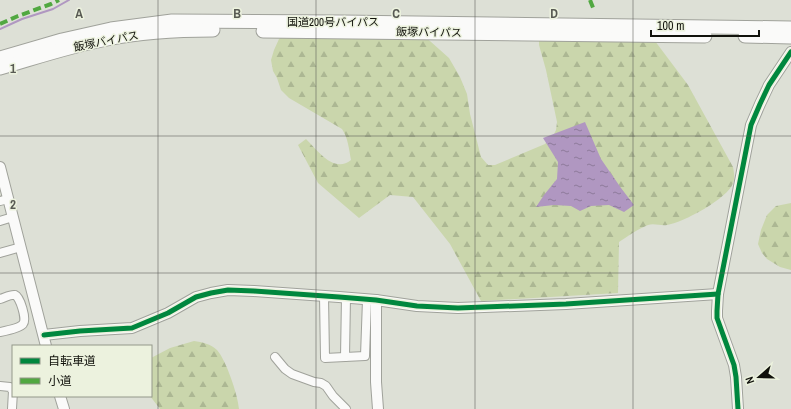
<svg xmlns="http://www.w3.org/2000/svg" width="791" height="409" font-family="'Archivo Narrow','Noto Sans JP',sans-serif">
  <defs>
    <pattern id="forest-firs" width="22" height="20" patternUnits="userSpaceOnUse"><rect width="22" height="20" fill="#cad6ac"/><path d="M5 1l3.5 6h-7zM16 11l3.5 6h-7z" fill="#acb793"/></pattern>
    <pattern id="water-ripples" width="26" height="14" patternUnits="userSpaceOnUse"><rect width="26" height="14" fill="#b097c1"/><path d="M2 4q2-2 4 0t4 0M15 11q2-2 4 0t4 0" fill="none" stroke="#8e7a9b"/></pattern>
  </defs>
  <rect width="100%" height="100%" fill="#dde0d6"/>
  <g fill="url(#forest-firs)">
    <path d="M288 30 421 33 449 58 460 77 467 94 470 114 481 157 488 165H495L545 144 553 136 556 130 557 122 546 70 539 45V32L652 37 688 85 733 167C734 172 735 178 733 183 729 198 682 223 667 225 661 226 654 223 648 225 638 229 628 236 619 242L618 293 481 301 450 244 413 197 390 195 359 218 318 183 298 145 306 139C317 150 334 174 351 160 349 149 348 138 342 129L289 98 281 90 277 78 273 71 271 60 274 50 279 39Z"/>
    <polygon points="791,203 791,270 780,267 767,259 762,253 758,244 761,230 767,215 776,206"/>
    <path d="M194 341C202 342 211 344 217 350 226 360 238 395 239 409H160L150 396H151V358L170 348Z"/>
  </g>
  <polygon fill="url(#water-ripples)" points="585,122 601,159 621,188 634,205 624,212 609,205 591,206 580,211 571,206 554,205 536,207 544,195 557,179 558,162 543,138"/>
  <g fill="none" stroke-linecap="round" stroke-linejoin="round">
    <polyline stroke="#b097c1" stroke-width="2" points="0,29 22,19 53,9 69,0"/>
    <defs>
      <g id="minor">
        <polyline points="0,201 8,199"/>
        <polyline points="0,221 13,217"/>
        <polyline points="0,253 21,247"/>
        <polyline points="324,296 325,358 365,356 367,300"/>
        <path d="M0 299C4 298 11 294 15 295 20 297 27 319 23 324 20 328 5 331 0 332"/>
        <polyline points="275,357 285,369 292,374 314,382 321,383 326,386 333,396 346,409"/>
        <polyline points="345,357 346,297"/>
        <polyline points="0,386 10,387 13,391 12,409"/>
      </g>
      <g id="tertiary">
        <polyline points="0,167 46,346"/>
        <polyline points="376,300 376,382 378,409"/>
        <polyline points="44,335 80,331 132,328 168,313 196,297 211,293 228,290 254,291 339,297 376,300 417,306 458,308 566,304 718,294"/>
        <polyline points="60,396 64,409"/>
        <polyline points="738,409 736,377 734,365 717,318 717,311 718,294 751,125 760,104 769,85 791,52"/>
      </g>
      <g id="trunk">
        <polyline points="263,31 705,36"/>
        <polyline points="745,36 791,37"/>
        <polyline points="0,58 62,40 111,29 172,21 342,22 791,28"/>
        <path d="M0 68C35 58 70 46 107 39 141 32 178 30 213 30"/>
      </g>
    </defs>
    <use href="#minor" stroke="#a0a29b" stroke-width="10"/>
    <use href="#tertiary" stroke="#a0a29b" stroke-width="12"/>
    <use href="#trunk" stroke="#a0a29b" stroke-width="15"/>
    <use href="#minor" stroke="#fafaf9" stroke-width="8"/>
    <use href="#tertiary" stroke="#fafaf9" stroke-width="10"/>
    <use href="#trunk" stroke="#fafaf9" stroke-width="13"/>
    <g stroke="#51a841" stroke-width="4" stroke-dasharray="8 4" stroke-linecap="butt">
      <polyline points="590,0 594,10"/>
      <polyline points="0,24 18,16 51,4 59,0"/>
    </g>
    <defs>
      <g id="cycleway">
        <polyline points="44,335 80,331 132,328 168,313 196,297 211,293 228,290 254,291 339,297 376,300 417,306 458,308 566,304 718,294"/>
        <polyline points="738,409 736,377 734,365 717,318 717,311 718,294 751,125 760,104 769,85 791,52"/>
      </g>
    </defs>
    <use href="#cycleway" stroke="#ecf2de" stroke-width="8"/>
    <use href="#cycleway" stroke="#00873e" stroke-width="5"/>
  </g>
  <path fill="none" stroke="#585a53" stroke-width="1" stroke-opacity="0.55" d="M158 0V409M316 0V409M475 0V409M633 0V409M0 136H791M0 273H791"/>
  <g text-anchor="middle" dominant-baseline="central" stroke-width="3" stroke-linejoin="round" paint-order="stroke">
    <g font-size="11" fill="#11120c" stroke="#ecf2de">
      <text x="333" y="22">国道200号バイパス</text>
      <text transform="translate(429 32) rotate(1)">飯塚バイパス</text>
      <text transform="translate(106 41) rotate(-11)">飯塚バイパス</text>
    </g>
  </g>
  <g font-size="13" text-anchor="middle" font-weight="bold" fill="#585a53" stroke="#ecf2de" stroke-width="3" stroke-linejoin="round" paint-order="stroke">
    <text x="79" y="18">A</text>
    <text x="237" y="18">B</text>
    <text x="396" y="18">C</text>
    <text x="554" y="18">D</text>
    <text x="13" y="73">1</text>
    <text x="13" y="209">2</text>
  </g>
  <rect x="12" y="345" width="140" height="52" fill="#ecf2de" stroke="#94988a"/>
  <rect x="20" y="358" width="20" height="6" fill="#00873e" stroke="#94988a"/>
  <text x="48" y="365" font-size="12" fill="#11120c">自転車道</text>
  <rect x="20" y="378" width="20" height="6" fill="#51a841" stroke="#94988a"/>
  <text x="48" y="385" font-size="12" fill="#11120c">小道</text>
  <g transform="translate(759 377) rotate(250)" stroke="#ecf2de" stroke-width="3" paint-order="stroke">
  <path d="M0-3L7 15L0 10L-7 15Z" fill="#11120c"/>
  <text y="-6" font-size="11" font-weight="bold" text-anchor="middle" fill="#11120c">N</text>
  </g>
  <path d="M651 30v6h108v-6" fill="none" stroke="#11120c" stroke-width="2"/>
  <text x="657" y="30" font-size="12" fill="#11120c" stroke="#ecf2de" stroke-width="3" paint-order="stroke">100 m</text>
</svg>
